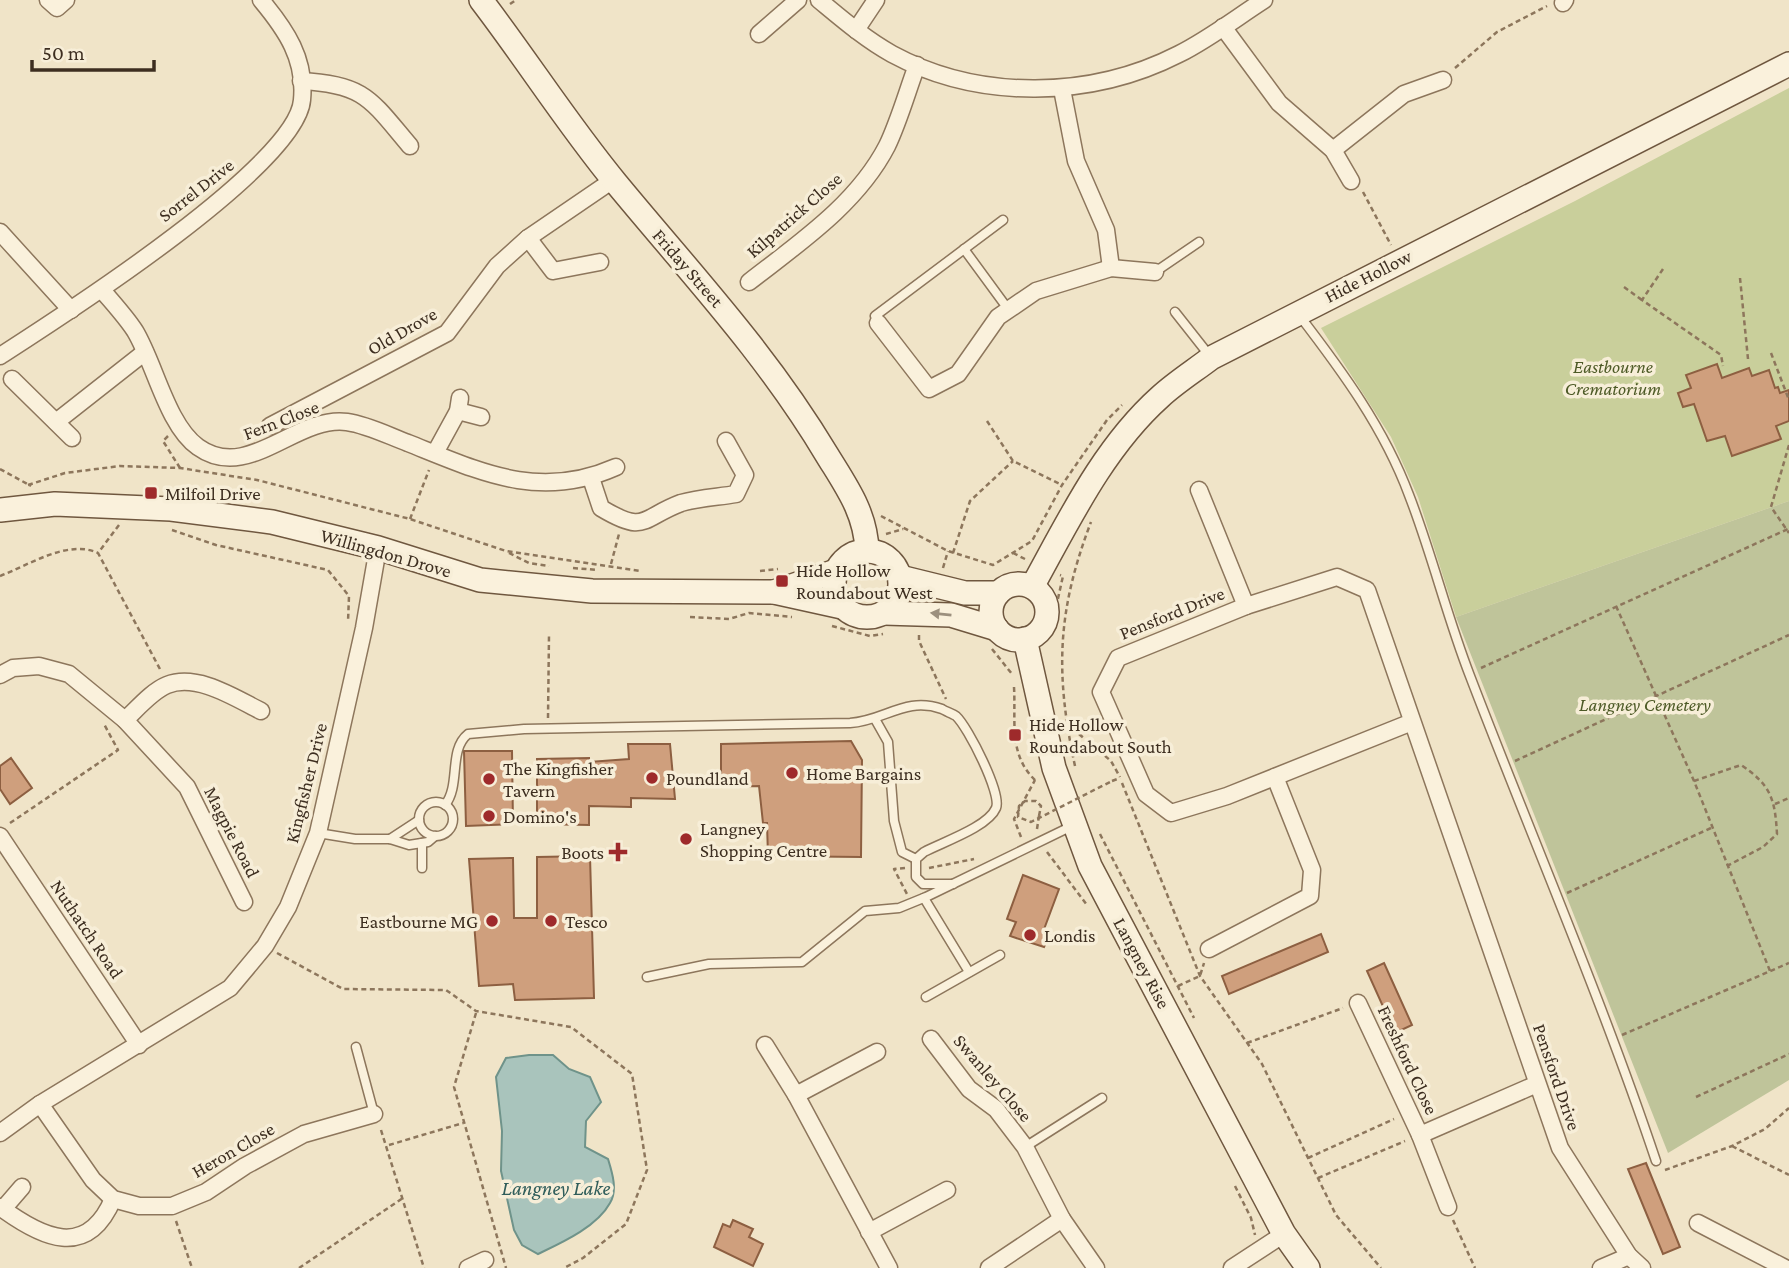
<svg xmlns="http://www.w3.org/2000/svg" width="1789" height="1268" font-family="'Crimson Pro',serif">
  <rect width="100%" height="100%" fill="#f0e4c8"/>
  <polygon fill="#c9cf9b" points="1789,88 1789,501 1456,617 1418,497 1391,437 1321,328 1575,201"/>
  <polygon fill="#bfc49a" points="1789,501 1789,1080 1668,1153 1456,617"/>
  <path fill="#a9c4bc" stroke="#6f938a" stroke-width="2" d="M529 1055H553L569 1069 590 1077 601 1102 586 1121 585 1147 608 1159C612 1172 618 1190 610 1203 597 1227 561 1243 538 1254L522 1245 514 1230 501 1171 502 1131 496 1077 506 1058Z"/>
  <g fill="#cf9f7d" stroke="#8d5f41" stroke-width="2">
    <polygon points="1717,364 1722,378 1749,368 1752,376 1769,370 1775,388 1778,387 1780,393 1789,390 1789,421 1776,426 1781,439 1732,456 1725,436 1707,441 1694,404 1683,407 1678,393 1691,388 1686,375"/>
    <polygon points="851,741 862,760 861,857 768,856 767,823 763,823 759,786 721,787 721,744"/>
    <polygon points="628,744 670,744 675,799 631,798 631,807 589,806 589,825 537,824 537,759 589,758 589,762 629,759"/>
    <polygon points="464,751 512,751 513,824 466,826"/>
    <polygon points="11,758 32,788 10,804 0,789 0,766"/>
    <polygon points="590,856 594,998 515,1000 513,984 479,986 469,859 513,858 514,918 537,918 537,857"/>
    <polygon points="1023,875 1059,889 1043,932 1050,934 1044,947 1010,936 1016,922 1007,919"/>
    <polygon points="1321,934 1328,952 1229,994 1222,976"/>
    <polygon points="1384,963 1412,1025 1395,1033 1367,971"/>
    <polygon points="1646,1163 1680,1247 1663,1254 1628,1169"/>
    <polygon points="733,1220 753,1229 749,1237 763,1244 753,1266 714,1247 723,1224 730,1227"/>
  </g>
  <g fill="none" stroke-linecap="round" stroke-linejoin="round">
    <defs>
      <g id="lane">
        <polyline points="964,249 1008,309"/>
        <polyline points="1155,272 1199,242"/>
        <polyline points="1175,312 1209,355"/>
        <path d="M1299 315C1342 371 1384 428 1409 495 1432 554 1447 617 1470 676 1532 838 1601 997 1656 1161"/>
        <polyline points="878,323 875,316 1003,220"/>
        <polyline points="875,719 888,742 894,821 902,852 916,859"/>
        <circle cx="436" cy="819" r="17"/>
        <path d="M445 805C461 785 448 750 468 734L524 729 850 723C885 721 905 696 942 709 945 711 953 714 956 716 968 727 1002 794 996 808 988 827 943 842 924 852L916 859V877L923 884H953"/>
        <polyline points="318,833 355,839 390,839 409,845 428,842 435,836"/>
        <polyline points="390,839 419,820"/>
        <polyline points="422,868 422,843"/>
        <polyline points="924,898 969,972"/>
        <polyline points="647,977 709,964 802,962 865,911 899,908 926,897 1072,826"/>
        <polyline points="926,997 1000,955"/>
        <polyline points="356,1047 374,1114"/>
        <polyline points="1025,1147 1102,1098"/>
      </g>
      <g id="street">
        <polyline points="48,0 57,8 66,0"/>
        <path d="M819 0C842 19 865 39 892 54 979 101 1091 99 1179 54 1209 39 1236 18 1264 0"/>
        <polyline points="1563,3 1565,0"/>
        <polyline points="1223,27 1279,103 1333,150 1351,181"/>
        <polyline points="856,30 876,0"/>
        <polyline points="759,34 798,0"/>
        <path d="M301 81C365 84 371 100 410 146"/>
        <polyline points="1062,89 1076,161 1106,230 1111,268"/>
        <polyline points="1333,150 1404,94 1443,80"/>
        <polyline points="0,232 71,310"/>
        <polyline points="528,238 553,271 600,262"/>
        <path d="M749 282C799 243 857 204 887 146 899 121 907 92 917 65"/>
        <path d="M102 290C113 303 126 317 135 331 155 364 167 425 198 447 248 483 296 415 347 422 368 425 389 436 408 443 481 472 539 501 616 467"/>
        <polyline points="878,323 929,389 958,374 998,317 1036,291 1111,268 1155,272"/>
        <path d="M0 356C59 318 297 166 302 100 306 59 286 30 261 0"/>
        <polyline points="12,379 72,438"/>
        <polyline points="458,411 481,417"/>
        <polyline points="56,422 145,352"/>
        <polyline points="270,426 447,333 497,266 528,238 613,180"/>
        <polyline points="435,453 458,411 460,398"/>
        <path d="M591 478 601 508C646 535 641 518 681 503 698 498 718 497 736 494L745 475 726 441"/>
        <polyline points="1199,490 1246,606"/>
        <polyline points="0,675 13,668 39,666 69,674 125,720 187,787 244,902"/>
        <path d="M125 720C137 709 152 691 167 685 197 673 235 698 261 711"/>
        <polyline points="1412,722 1227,796 1171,813 1146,794 1101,692 1118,658 1246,606 1337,577 1367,590 1560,1148 1629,1256 1642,1268"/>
        <polyline points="0,836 139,1045"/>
        <polyline points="1209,949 1310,896 1312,870 1275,777"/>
        <polyline points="1358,1003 1420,1135 1448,1207"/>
        <polyline points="931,1039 969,1089 996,1109 1025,1147 1062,1219 1096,1268"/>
        <polyline points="765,1045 796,1095 889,1268"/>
        <polyline points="796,1095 877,1052"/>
        <polyline points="40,1104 93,1180 113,1199 139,1206 172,1206 206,1192 245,1166 304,1134 374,1114"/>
        <polyline points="0,1133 40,1104 230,988 265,946 288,907 318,833 364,628 378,548"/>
        <polyline points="1420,1135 1537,1084"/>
        <path d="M0 1207C42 1238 87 1260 113 1199"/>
        <polyline points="3,1209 22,1187"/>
        <polyline points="1698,1223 1785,1268"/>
        <polyline points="869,1232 947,1190"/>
        <polyline points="468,1268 485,1260"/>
        <polyline points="989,1268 1062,1219"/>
        <polyline points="1232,1268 1284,1234"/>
        <polyline points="1601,1268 1629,1256"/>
      </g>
      <g id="secondary">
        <path d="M481 0C527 60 568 125 616 183 691 274 766 353 827 455 846 486 866 513 867 551"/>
        <polyline points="0,510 55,504 171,509 272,522 378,548 480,580 592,591 774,592 842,607"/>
        <circle cx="867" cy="584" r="33"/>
        <polyline points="900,577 965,593 998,593"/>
        <circle cx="1019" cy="612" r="28"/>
        <path d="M1032 587C1068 522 1103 448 1160 397 1175 383 1194 371 1211 358L1789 64"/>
        <polyline points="774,592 836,571"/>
        <polyline points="884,613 951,615 997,629"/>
        <polyline points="1025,639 1054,768 1090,866 1284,1234 1308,1268"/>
      </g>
    </defs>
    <use href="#lane" stroke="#8d765c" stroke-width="11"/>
    <use href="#street" stroke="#8d765c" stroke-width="19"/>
    <use href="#secondary" stroke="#6f573f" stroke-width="26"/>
    <g stroke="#8d765c" stroke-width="2.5" stroke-dasharray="5 3.5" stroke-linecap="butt">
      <polyline points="510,4 516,0"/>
      <polyline points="1455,68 1497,32 1547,6"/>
      <polyline points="1363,192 1391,245"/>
      <polyline points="1663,269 1642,300 1721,355 1723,366"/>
      <polyline points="1740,278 1748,359"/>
      <polyline points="1624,287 1642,300"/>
      <polyline points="1771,353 1789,400"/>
      <polyline points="987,421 1013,461 1062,485"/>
      <polyline points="168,436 163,441 180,468"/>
      <polyline points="1789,445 1771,507 1789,533"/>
      <polyline points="0,469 31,486"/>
      <polyline points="28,485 65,473 120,466 180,468 257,480 410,519 506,551 640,571"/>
      <polyline points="881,516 948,551 993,565 1032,541 1062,485 1107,420 1122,405"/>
      <polyline points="410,519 429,470"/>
      <polyline points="119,525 98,553 161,671"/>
      <polyline points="172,530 216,545 328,570 349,596 348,622"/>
      <polyline points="886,534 903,529"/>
      <polyline points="509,553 529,563 549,566"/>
      <polyline points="953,553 970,501 1013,461"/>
      <polyline points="1013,553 1025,559"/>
      <polyline points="611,564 619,534"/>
      <polyline points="573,568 598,570"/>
      <polyline points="943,568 948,551"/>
      <polyline points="760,571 778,569"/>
      <path d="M0 576C29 565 68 539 98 553"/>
      <polyline points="1616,606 1694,781 1770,971"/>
      <polyline points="1047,611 1057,603 1063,576 1060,575"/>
      <polyline points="690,617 729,619 749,613 792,617"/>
      <polyline points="832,626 870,636 883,634"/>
      <polyline points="919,635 919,641 946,699"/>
      <polyline points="992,649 1012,674"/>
      <polyline points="1481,668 1788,529"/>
      <path d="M1014 687C1016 722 1008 755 1036 781"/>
      <polyline points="548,718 549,635"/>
      <polyline points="1066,723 1111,761 1120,777"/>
      <polyline points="1515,761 1789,635"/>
      <path d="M1075 766C1055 673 1057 611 1091 522"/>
      <polyline points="1112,781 1120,778"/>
      <path d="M1694 781 1741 765C1771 785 1775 799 1777 834L1763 847 1727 866"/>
      <polyline points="1122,783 1200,976 1262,1064 1336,1215 1381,1268"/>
      <polyline points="1775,804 1789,798"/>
      <polyline points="10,823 118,750 104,724"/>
      <polyline points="1037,829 1039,816"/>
      <polyline points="1100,834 1194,1018"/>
      <polyline points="1021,837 1014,819 1035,780"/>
      <polyline points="1047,852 1087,905"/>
      <polyline points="905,868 894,869 907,894"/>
      <polyline points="929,868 974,859"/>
      <polyline points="1567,893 1711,828"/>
      <polyline points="277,953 343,989 446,990 476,1011 571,1027 632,1074 647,1170 626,1224 583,1258 564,1268"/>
      <polyline points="1178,986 1200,976 1204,963"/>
      <polyline points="476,1013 454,1087 506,1268"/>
      <polyline points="1622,1035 1789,963"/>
      <polyline points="1247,1043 1343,1008"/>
      <polyline points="1696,1097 1789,1054"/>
      <polyline points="381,1130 424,1268"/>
      <polyline points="389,1145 463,1123"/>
      <polyline points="1732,1146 1789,1175"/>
      <polyline points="1308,1158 1394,1119"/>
      <polyline points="1665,1170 1732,1146 1765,1129 1789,1108"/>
      <polyline points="1318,1178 1405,1141"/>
      <polyline points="1235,1186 1251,1218 1255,1235"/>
      <polyline points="1453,1220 1475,1268"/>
      <polyline points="176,1221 192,1268"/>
      <polyline points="299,1268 403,1198"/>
    </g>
    <use href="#lane" stroke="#faf1dc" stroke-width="8"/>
    <use href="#street" stroke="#faf1dc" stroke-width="16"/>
    <use href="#secondary" stroke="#faf1dc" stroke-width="23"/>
    <polyline stroke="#8d765c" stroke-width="2.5" stroke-dasharray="5 3.5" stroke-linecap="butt" points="1039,816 1041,806 1036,801 1025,801 1019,806 1018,817 1031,822 1112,781"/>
  </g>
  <defs><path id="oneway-solid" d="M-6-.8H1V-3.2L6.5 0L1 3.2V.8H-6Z" transform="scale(1.75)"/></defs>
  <use fill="#9c907e" href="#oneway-solid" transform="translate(941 614) rotate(-174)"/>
  <g fill="#9e2a2b" stroke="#f7eed8" stroke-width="2.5">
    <rect x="144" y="486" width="14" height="14" rx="3.5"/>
    <rect x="775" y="574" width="14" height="14" rx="3.5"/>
    <rect x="1008" y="728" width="14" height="14" rx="3.5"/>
    <circle cx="792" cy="773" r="7"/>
    <circle cx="652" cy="778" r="7"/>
    <circle cx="489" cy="779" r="7"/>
    <circle cx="489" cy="816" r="7"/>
    <circle cx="686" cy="839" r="7"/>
    <path d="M614.5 841.5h7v7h7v7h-7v7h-7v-7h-7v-7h7z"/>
    <circle cx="492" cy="921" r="7"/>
    <circle cx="551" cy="921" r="7"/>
    <circle cx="1030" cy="935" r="7"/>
  </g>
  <g text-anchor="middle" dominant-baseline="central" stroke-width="7" stroke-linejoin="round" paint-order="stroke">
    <g font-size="19" fill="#3d2e20" stroke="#f7eed8">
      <text transform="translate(196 190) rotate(-38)">Sorrel Drive</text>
      <text transform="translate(794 215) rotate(-41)">Kilpatrick Close</text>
      <text transform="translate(688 268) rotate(49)">Friday Street</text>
      <text transform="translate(1368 276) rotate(-27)">Hide Hollow</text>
      <text transform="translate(402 331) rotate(-30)">Old Drove</text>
      <text transform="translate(281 420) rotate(-21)">Fern Close</text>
      <text transform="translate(386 553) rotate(16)">Willingdon Drove</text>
      <text transform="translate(1172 613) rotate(-22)">Pensford Drive</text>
      <text transform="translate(306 783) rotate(-76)">Kingfisher Drive</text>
      <text transform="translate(232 832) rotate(63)">Magpie Road</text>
      <text transform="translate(87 929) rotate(56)">Nuthatch Road</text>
      <text transform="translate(1142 963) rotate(62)">Langney Rise</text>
      <text transform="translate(1408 1060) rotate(65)">Freshford Close</text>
      <text transform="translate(1557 1077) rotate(71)">Pensford Drive</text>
      <text transform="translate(993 1078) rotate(49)">Swanley Close</text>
      <text transform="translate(233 1150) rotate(-30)">Heron Close</text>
    </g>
    <g font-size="19" font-style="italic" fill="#4d5a26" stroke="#f7eed8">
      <text x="1613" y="366">Eastbourne<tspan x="1613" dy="22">Crematorium</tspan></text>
      <text x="1645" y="704">Langney Cemetery</text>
    </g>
    <g font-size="19" fill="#3d2e20" stroke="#f7eed8" text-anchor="start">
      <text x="165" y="493">Milfoil Drive</text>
      <text x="796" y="570">Hide Hollow<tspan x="796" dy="22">Roundabout West</tspan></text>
      <text x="1029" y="724">Hide Hollow<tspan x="1029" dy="22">Roundabout South</tspan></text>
      <text x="503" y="768">The Kingfisher<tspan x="503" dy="22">Tavern</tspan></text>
      <text x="806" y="773">Home Bargains</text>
      <text x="666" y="778">Poundland</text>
      <text x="503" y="816">Domino's</text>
      <text x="700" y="828">Langney<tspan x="700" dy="22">Shopping Centre</tspan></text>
      <text x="604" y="852" text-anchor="end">Boots</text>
      <text x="478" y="921" text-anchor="end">Eastbourne MG</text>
      <text x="565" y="921">Tesco</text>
      <text x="1044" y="935">Londis</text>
    </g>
    <g font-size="21" font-style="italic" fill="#2f5d5a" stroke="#f7eed8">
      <text x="556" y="1188">Langney Lake</text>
    </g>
  </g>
  <path d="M32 60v10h122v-10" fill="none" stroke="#3d2e20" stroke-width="3.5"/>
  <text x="42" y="60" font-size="21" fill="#3d2e20" stroke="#f7eed8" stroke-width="5" paint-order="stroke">50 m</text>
</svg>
